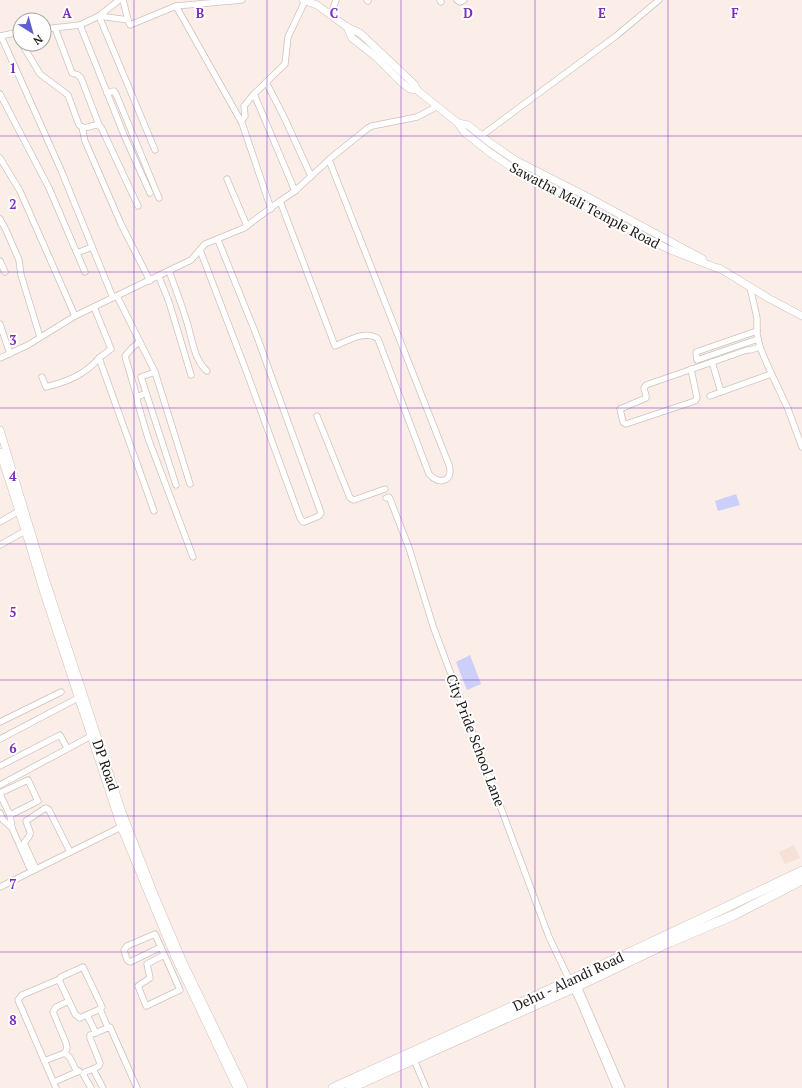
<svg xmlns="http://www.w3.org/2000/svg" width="802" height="1088" font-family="'PT Serif',serif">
  <rect width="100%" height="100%" fill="#fbeee9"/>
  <polygon fill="#f5e1d8" points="794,845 800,858 785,864 779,852"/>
  <g fill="#cbcffa">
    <polygon points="736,494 740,505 718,511 715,501"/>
    <polygon points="470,655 481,684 467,690 456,662"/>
  </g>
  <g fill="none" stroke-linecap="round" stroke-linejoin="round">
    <defs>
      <g id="minor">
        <polyline points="123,0 128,20"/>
        <polyline points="367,0 368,1"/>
        <polyline points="440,0 441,2"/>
        <polyline points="457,0 460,2 464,0"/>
        <polyline points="176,6 242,0"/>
        <polyline points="331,15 336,0"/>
        <polyline points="99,16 128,20 130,25 176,6 242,123 271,209"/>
        <polyline points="99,16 155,150"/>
        <polyline points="80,25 124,135 150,193"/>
        <polyline points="55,28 72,73 78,75 81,78 99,125"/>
        <polyline points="44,29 80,25 99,16 119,0"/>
        <polyline points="16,33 20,40"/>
        <polyline points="0,36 20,32"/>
        <polyline points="1,36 61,170 113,298"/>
        <polyline points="22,44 40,74 68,95 79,125 84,128 96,125 101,127 138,206"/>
        <polyline points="266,82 284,117 311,176"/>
        <polyline points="107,93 114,91 116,94 159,198"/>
        <polyline points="0,94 49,188 85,272"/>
        <polyline points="241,121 245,116 244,106 254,94"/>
        <polyline points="82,127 85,141 121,224 150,281"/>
        <polyline points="481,136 616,36 659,0"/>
        <polyline points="0,158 20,191 75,316"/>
        <polyline points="227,179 247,226"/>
        <polyline points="295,191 254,94 285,64 288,37 305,1"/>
        <path d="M280 201 335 346C347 341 367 329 378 339L429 474C439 486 454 481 449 465L329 160"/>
        <polyline points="0,219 6,230 19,260 21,275 40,337"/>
        <polyline points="200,250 247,373 300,518 303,522 304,522 319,516 321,513 320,510 256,334 218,240"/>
        <polyline points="77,253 92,247"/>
        <polyline points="0,261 5,272"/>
        <path d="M169 271C175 287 181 303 186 319 192 336 193 359 207 371"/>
        <polyline points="159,277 169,302 191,375"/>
        <polyline points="750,287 757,318 757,334 760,347 767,364 788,409 802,447"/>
        <polyline points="117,296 155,372"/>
        <polyline points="94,307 111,349 99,358 154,511"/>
        <polyline points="0,324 10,354"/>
        <polyline points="757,331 696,352 697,360 758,339"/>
        <polyline points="0,358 28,345 75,316 191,260 205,244 244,228 280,201 295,191 332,157 368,128 372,126 417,117 436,107"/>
        <polyline points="712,362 721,392 771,374"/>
        <polyline points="691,369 697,398 695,401 626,424 623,422 620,409 646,398 646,396 644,388 646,385 747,350 750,350 760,347"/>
        <path d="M42 377 46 387C66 382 85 375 99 358"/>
        <polyline points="146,393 137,397 138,404 148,438 193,557"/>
        <polyline points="710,396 721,392"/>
        <polyline points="137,397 125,356 132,348 139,342"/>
        <polyline points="317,416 350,498 354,500 385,489"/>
        <polyline points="176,485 141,377 155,372 190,484"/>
        <polyline points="386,498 389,497 390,499 409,548 433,626 549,937 580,1002 616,1088"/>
        <polyline points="0,522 19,511"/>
        <polyline points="0,545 25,531"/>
        <polyline points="0,722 61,692"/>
        <polyline points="0,739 78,698"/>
        <polyline points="0,766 60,735 67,748"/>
        <polyline points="0,785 93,735"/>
        <polyline points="0,793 28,780 38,801 10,815"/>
        <polyline points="0,794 10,815 12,828 31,871"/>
        <polyline points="0,813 3,820 12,828"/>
        <path d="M36 869 24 843C34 830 30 835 26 821L44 809 46 808 49 810 70 852"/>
        <polyline points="0,887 123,826"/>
        <polyline points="161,947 130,962 127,960 124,950 127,946 155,934 180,990 146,1006 138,986 150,978 147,964 164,955"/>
        <polygon points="83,967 102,1007 100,1009 80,1018 75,1014 59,980 61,977"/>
        <polyline points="577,984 622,1088"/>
        <polyline points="100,1009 108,1028"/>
        <polyline points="87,1015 96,1033"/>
        <polyline points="65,1053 67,1048 66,1043 53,1012 56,1007 69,1001"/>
        <polyline points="414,1060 426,1088"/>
        <polyline points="44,1061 65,1053 70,1058 77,1072"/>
        <polyline points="93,1069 99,1066 100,1063 90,1038 90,1035 110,1027 137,1088"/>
        <polyline points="54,1082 79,1071"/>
        <polyline points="56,1088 18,1000 22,995 60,979"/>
        <polyline points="91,1088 83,1074 85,1072 93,1069 103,1088"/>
      </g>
      <g id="tertiary">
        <polyline points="303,0 317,5 347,27 360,33 414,84 417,90 458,123 464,132 489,152 511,167 668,249 722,270"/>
        <polyline points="347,27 352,38 376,57 402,83 410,89 417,90"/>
        <polyline points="458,123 468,125 489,142 515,160 584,195 703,259"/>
        <polyline points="719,268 770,299 802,316"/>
        <polyline points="0,430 44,575 122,812 154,894 183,962 244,1088"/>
        <polyline points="0,452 30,546 44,593 121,827 174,955 188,984 237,1088"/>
      </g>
      <g id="primary">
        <path d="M333 1088C490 1017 647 946 802 871"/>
        <polyline points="350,1088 578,986 670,942 734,915 802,880"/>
      </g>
    </defs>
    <use href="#minor" stroke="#cec2bd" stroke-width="7"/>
    <use href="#tertiary" stroke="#cec2bd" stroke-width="8"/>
    <use href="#primary" stroke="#cec2bd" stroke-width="10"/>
    <use href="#minor" stroke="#fff" stroke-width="5.5"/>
    <use href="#tertiary" stroke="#fff" stroke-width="7"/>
    <use href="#primary" stroke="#fff" stroke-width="9"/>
  </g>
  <path fill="none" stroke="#7b2cbf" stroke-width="1" stroke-opacity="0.55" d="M134 0V1088M267 0V1088M401 0V1088M535 0V1088M668 0V1088M0 136H802M0 272H802M0 408H802M0 544H802M0 680H802M0 816H802M0 952H802"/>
  <g text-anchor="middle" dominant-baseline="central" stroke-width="4" stroke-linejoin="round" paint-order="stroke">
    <g font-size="14" fill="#1c1816" stroke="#fefefe">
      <text transform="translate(585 205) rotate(28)">Sawatha Mali Temple Road</text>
      <text transform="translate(476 740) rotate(69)">City Pride School Lane</text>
      <text transform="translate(106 765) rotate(71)">DP Road</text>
      <text transform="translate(568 981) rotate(-25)">Dehu - Alandi Road</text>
    </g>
  </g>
  <g font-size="13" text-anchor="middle" font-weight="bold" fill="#7b2cbf" stroke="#fefefe" stroke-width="4" stroke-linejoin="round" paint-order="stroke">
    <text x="67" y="18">A</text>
    <text x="200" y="18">B</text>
    <text x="334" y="18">C</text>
    <text x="468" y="18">D</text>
    <text x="602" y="18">E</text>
    <text x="735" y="18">F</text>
    <text x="13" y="73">1</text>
    <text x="13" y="209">2</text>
    <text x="13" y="345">3</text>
    <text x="13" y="481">4</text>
    <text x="13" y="617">5</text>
    <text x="13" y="753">6</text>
    <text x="13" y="889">7</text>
    <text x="13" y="1025">8</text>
  </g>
  <g transform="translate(32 32) rotate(143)"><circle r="19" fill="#fefefe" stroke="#a4a2a1"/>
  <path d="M0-3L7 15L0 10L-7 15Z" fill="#625cd5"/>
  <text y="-6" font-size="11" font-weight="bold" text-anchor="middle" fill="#1c1816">N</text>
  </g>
</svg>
